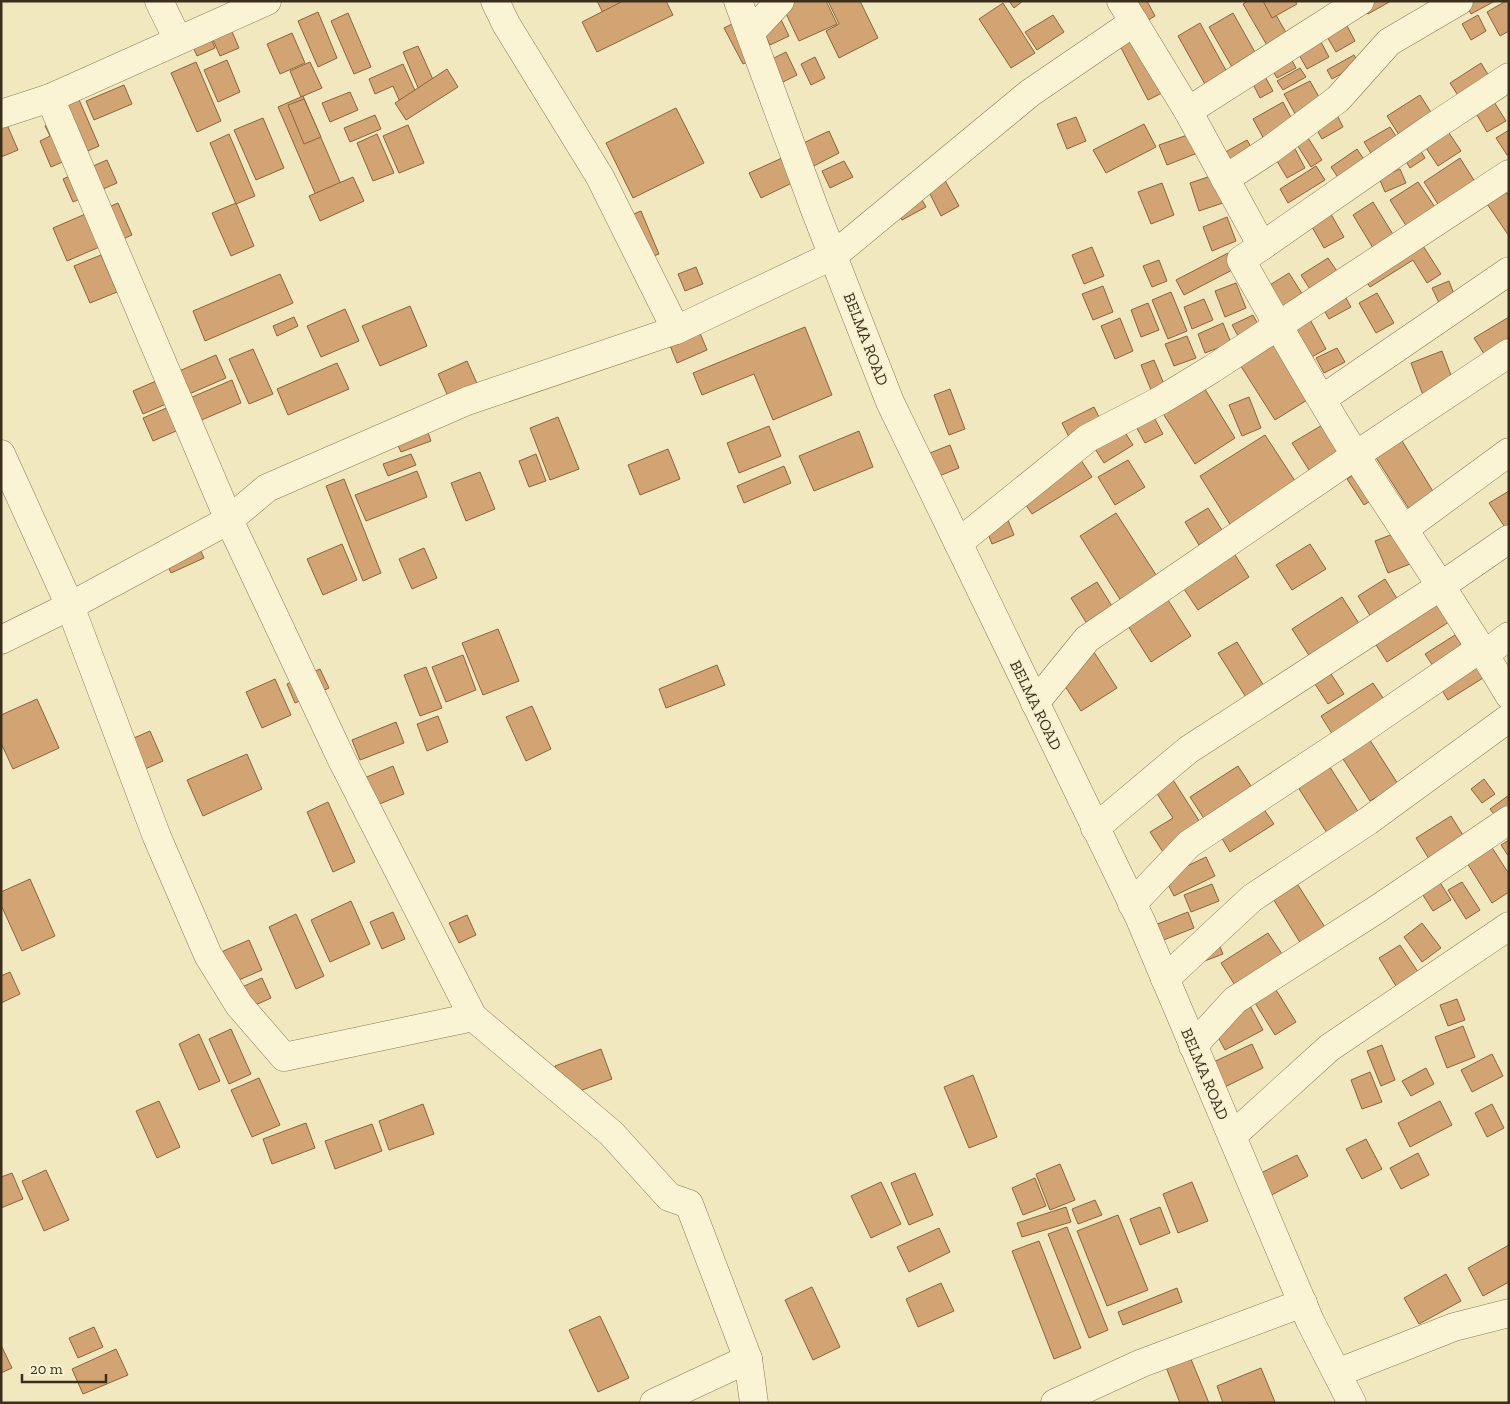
<svg xmlns="http://www.w3.org/2000/svg" width="1510" height="1404" font-family="'Zilla Slab',serif">
  <rect width="100%" height="100%" fill="#f1e8c0"/>
  <g fill="#d3a473" stroke="#8d633a">
    <polygon points="597,1 632,1 604,15"/>
    <polygon points="623,1 666,1 673,15 597,52 582,22"/>
    <polygon points="772,1 789,36 770,45 753,11"/>
    <polygon points="780,1 826,1 837,24 799,41"/>
    <polygon points="828,1 860,1 878,38 839,58 826,31 839,24"/>
    <polygon points="1009,1 1023,1 1014,8"/>
    <polygon points="1140,1 1147,1 1155,16 1125,34 1114,15"/>
    <polygon points="1248,1 1268,1 1288,36 1268,47 1243,4"/>
    <polygon points="1263,1 1295,1 1297,4 1272,18"/>
    <polygon points="1371,1 1391,1 1368,14 1363,6"/>
    <polygon points="1464,1 1495,1 1471,14"/>
    <polygon points="1506,1 1509,1 1509,31 1500,36 1487,12"/>
    <polygon points="1003,3 1035,53 1011,68 979,19"/>
    <polygon points="318,12 337,58 318,67 298,21"/>
    <polygon points="348,13 371,67 354,74 331,21"/>
    <polygon points="1233,13 1256,54 1232,67 1209,27"/>
    <polygon points="1053,15 1064,32 1037,50 1025,32"/>
    <polygon points="1478,15 1486,31 1471,40 1462,24"/>
    <polygon points="744,18 762,55 743,64 724,28"/>
    <polygon points="227,20 239,48 220,56 208,28"/>
    <polygon points="1200,23 1228,74 1206,86 1178,36"/>
    <polygon points="1346,24 1355,41 1336,52 1326,35"/>
    <polygon points="292,33 305,63 280,74 267,44"/>
    <polygon points="1136,33 1166,91 1148,100 1118,42"/>
    <polygon points="1316,33 1329,57 1307,69 1294,46"/>
    <polygon points="209,34 215,48 197,56 191,42"/>
    <polygon points="418,46 435,84 419,90 403,52"/>
    <polygon points="786,52 797,75 771,88 760,65"/>
    <polygon points="1289,55 1296,68 1277,78 1270,66"/>
    <polygon points="1354,55 1359,64 1332,79 1327,70"/>
    <polygon points="815,57 825,78 811,85 801,64"/>
    <polygon points="227,60 240,92 218,102 204,70"/>
    <polygon points="196,62 221,121 197,132 171,73"/>
    <polygon points="310,62 322,88 301,97 290,71"/>
    <polygon points="1481,63 1492,81 1461,100 1450,83"/>
    <polygon points="403,64 417,95 400,102 393,86 375,94 369,79"/>
    <polygon points="1300,68 1306,77 1283,90 1277,81"/>
    <polygon points="447,69 458,87 406,120 395,103"/>
    <polygon points="1263,73 1273,91 1260,98 1251,80"/>
    <polygon points="71,81 99,146 51,167 40,141 50,136 45,126 58,120"/>
    <polygon points="1310,81 1324,106 1298,119 1284,94"/>
    <polygon points="124,85 132,104 94,120 86,101"/>
    <polygon points="350,92 358,110 330,122 322,103"/>
    <polygon points="1420,95 1434,117 1401,138 1387,116"/>
    <polygon points="303,96 343,189 318,200 278,107"/>
    <polygon points="1491,97 1506,121 1487,132 1473,108"/>
    <polygon points="304,99 321,137 304,144 288,105"/>
    <polygon points="1283,102 1295,125 1265,141 1253,119"/>
    <polygon points="676,108 704,163 633,198 606,143"/>
    <polygon points="1,111 18,150 1,157"/>
    <polygon points="1335,111 1343,127 1322,139 1313,123"/>
    <polygon points="375,115 381,129 350,142 344,128"/>
    <polygon points="1076,117 1086,141 1067,149 1057,124"/>
    <polygon points="263,118 284,168 256,180 234,130"/>
    <polygon points="1144,124 1156,147 1106,173 1093,150"/>
    <polygon points="408,125 424,163 399,173 383,136"/>
    <polygon points="1390,127 1400,142 1374,158 1364,142"/>
    <polygon points="1445,127 1461,151 1438,166 1422,142"/>
    <polygon points="1509,130 1509,154 1507,155 1496,138"/>
    <polygon points="829,131 839,153 808,169 797,146"/>
    <polygon points="1193,133 1200,152 1167,165 1159,145"/>
    <polygon points="1305,133 1322,160 1311,167 1294,140"/>
    <polygon points="229,134 255,196 236,204 210,143"/>
    <polygon points="377,134 394,173 373,181 357,143"/>
    <polygon points="1247,140 1254,152 1227,167 1220,155"/>
    <polygon points="1293,145 1305,168 1287,178 1274,156"/>
    <polygon points="1417,145 1425,158 1410,168 1402,155"/>
    <polygon points="1357,149 1369,167 1343,185 1331,167"/>
    <polygon points="782,158 794,182 761,198 749,173"/>
    <polygon points="1460,158 1477,185 1441,209 1424,182"/>
    <polygon points="107,160 117,183 73,202 63,179"/>
    <polygon points="844,161 853,177 830,188 822,171"/>
    <polygon points="1316,166 1325,180 1288,203 1280,189"/>
    <polygon points="1400,169 1406,183 1385,192 1379,178"/>
    <polygon points="941,173 959,206 941,216 924,182"/>
    <polygon points="1214,175 1223,203 1199,211 1190,183"/>
    <polygon points="353,177 364,201 320,221 309,196"/>
    <polygon points="1418,182 1439,213 1410,232 1390,200"/>
    <polygon points="1162,183 1174,215 1151,224 1138,192"/>
    <polygon points="1501,185 1509,196 1509,236 1483,198"/>
    <polygon points="916,189 926,207 902,220 892,201"/>
    <polygon points="1373,202 1394,236 1373,248 1353,215"/>
    <polygon points="118,203 132,235 116,242 102,210"/>
    <polygon points="236,203 254,246 231,256 212,213"/>
    <polygon points="97,209 111,242 67,261 53,228"/>
    <polygon points="1328,209 1344,237 1324,248 1308,220"/>
    <polygon points="641,211 659,254 643,260 617,221"/>
    <polygon points="1227,217 1236,241 1212,251 1203,227"/>
    <polygon points="1418,238 1441,274 1427,283 1413,260 1370,287 1361,274"/>
    <polygon points="1092,247 1104,276 1084,284 1072,255"/>
    <polygon points="1228,253 1236,268 1184,295 1176,280"/>
    <polygon points="101,255 117,292 90,303 74,266"/>
    <polygon points="1328,258 1341,277 1313,294 1301,275"/>
    <polygon points="1159,260 1167,281 1152,287 1143,266"/>
    <polygon points="696,267 703,284 685,291 678,274"/>
    <polygon points="1289,273 1306,300 1282,315 1265,288"/>
    <polygon points="280,274 293,303 205,341 193,311"/>
    <polygon points="1449,281 1455,297 1439,303 1432,288"/>
    <polygon points="1236,283 1246,308 1225,317 1215,291"/>
    <polygon points="1103,286 1113,312 1093,320 1082,294"/>
    <polygon points="1171,292 1187,331 1168,339 1152,300"/>
    <polygon points="1343,293 1351,307 1329,319 1321,305"/>
    <polygon points="1377,293 1394,323 1376,333 1359,303"/>
    <polygon points="1204,299 1213,320 1192,329 1184,307"/>
    <polygon points="1148,303 1159,330 1141,337 1131,310"/>
    <polygon points="410,306 427,346 380,366 362,326"/>
    <polygon points="345,309 359,341 321,357 307,326"/>
    <polygon points="1307,314 1326,349 1310,358 1291,323"/>
    <polygon points="1253,315 1262,332 1242,343 1232,325"/>
    <polygon points="693,316 707,350 677,363 663,328"/>
    <polygon points="294,317 298,326 277,336 273,326"/>
    <polygon points="1509,317 1509,343 1486,357 1474,338"/>
    <polygon points="1120,318 1133,351 1115,359 1101,326"/>
    <polygon points="1223,323 1231,343 1205,353 1198,334"/>
    <polygon points="805,327 832,395 773,420 754,374 702,395 693,373"/>
    <polygon points="1187,336 1196,358 1174,366 1165,344"/>
    <polygon points="1274,337 1312,397 1275,420 1237,360"/>
    <polygon points="1337,348 1345,362 1324,373 1316,358"/>
    <polygon points="253,349 273,394 249,404 229,359"/>
    <polygon points="1442,351 1455,386 1424,398 1411,363"/>
    <polygon points="216,355 226,378 143,414 133,391"/>
    <polygon points="1154,360 1166,389 1153,395 1141,365"/>
    <polygon points="467,361 479,388 450,401 438,374"/>
    <polygon points="337,363 349,389 288,415 277,389"/>
    <polygon points="232,380 241,403 153,441 143,418"/>
    <polygon points="1203,386 1235,438 1195,464 1162,412"/>
    <polygon points="950,389 965,429 949,435 934,395"/>
    <polygon points="1249,397 1261,428 1242,436 1229,405"/>
    <polygon points="1094,407 1103,425 1071,441 1062,423"/>
    <polygon points="1150,410 1163,434 1145,443 1132,419"/>
    <polygon points="558,417 579,469 550,480 530,428"/>
    <polygon points="1324,424 1346,458 1314,478 1292,443"/>
    <polygon points="769,426 781,456 739,473 727,443"/>
    <polygon points="1121,426 1133,445 1104,463 1092,444"/>
    <polygon points="426,427 431,441 401,452 395,439"/>
    <polygon points="859,431 873,467 814,491 799,456"/>
    <polygon points="1265,435 1299,487 1233,529 1200,476"/>
    <polygon points="1399,436 1434,493 1409,509 1373,453"/>
    <polygon points="950,445 959,468 929,480 920,457"/>
    <polygon points="668,449 680,479 640,495 628,465"/>
    <polygon points="411,454 416,465 388,476 383,464"/>
    <polygon points="536,454 546,481 529,487 519,461"/>
    <polygon points="1077,454 1092,477 1032,514 1017,492"/>
    <polygon points="1128,460 1145,487 1115,505 1098,477"/>
    <polygon points="784,466 791,483 744,503 737,486"/>
    <polygon points="417,471 427,497 366,521 355,495"/>
    <polygon points="1359,471 1375,498 1364,505 1347,479"/>
    <polygon points="480,472 495,509 466,521 451,483"/>
    <polygon points="344,479 381,573 363,581 326,486"/>
    <polygon points="1509,491 1509,532 1508,532 1489,503"/>
    <polygon points="1002,505 1014,535 992,544 980,513"/>
    <polygon points="1208,508 1222,530 1199,545 1185,522"/>
    <polygon points="1116,513 1162,584 1125,607 1080,536"/>
    <polygon points="1398,532 1410,564 1388,573 1375,541"/>
    <polygon points="193,534 204,558 171,573 160,549"/>
    <polygon points="342,544 357,580 323,595 307,559"/>
    <polygon points="1310,544 1326,569 1292,590 1276,565"/>
    <polygon points="1230,547 1249,577 1198,610 1178,580"/>
    <polygon points="424,548 437,578 412,589 399,559"/>
    <polygon points="1385,579 1401,605 1374,622 1358,596"/>
    <polygon points="1097,582 1115,611 1089,627 1071,598"/>
    <polygon points="1436,596 1452,620 1387,662 1371,637"/>
    <polygon points="1342,597 1360,625 1310,657 1292,629"/>
    <polygon points="1168,600 1191,636 1151,662 1128,626"/>
    <polygon points="498,629 519,681 483,695 462,643"/>
    <polygon points="1455,635 1467,653 1437,672 1425,654"/>
    <polygon points="1237,642 1267,691 1249,702 1218,653"/>
    <polygon points="1092,649 1117,688 1081,711 1056,672"/>
    <polygon points="463,655 476,690 446,702 432,667"/>
    <polygon points="1480,657 1491,673 1448,700 1438,684"/>
    <polygon points="717,665 725,685 666,708 659,689"/>
    <polygon points="426,667 442,708 420,716 404,675"/>
    <polygon points="320,669 329,688 295,703 287,684"/>
    <polygon points="1329,671 1344,694 1328,704 1313,681"/>
    <polygon points="275,679 291,715 262,728 246,692"/>
    <polygon points="1373,683 1389,707 1336,740 1321,716"/>
    <polygon points="37,699 59,748 13,769 1,743 1,715"/>
    <polygon points="532,706 551,749 526,761 506,717"/>
    <polygon points="438,716 448,742 427,751 417,724"/>
    <polygon points="396,722 404,743 360,760 352,740"/>
    <polygon points="150,731 163,761 125,778 111,748"/>
    <polygon points="1366,734 1398,784 1370,801 1338,751"/>
    <polygon points="247,754 262,789 203,816 187,780"/>
    <polygon points="1328,764 1359,813 1327,833 1296,784"/>
    <polygon points="393,766 404,794 372,807 362,779"/>
    <polygon points="1238,766 1253,789 1205,820 1190,797"/>
    <polygon points="1168,772 1203,827 1163,852 1150,832 1173,818 1150,783"/>
    <polygon points="1484,779 1495,794 1482,803 1471,789"/>
    <polygon points="1509,795 1509,814 1499,821 1490,809"/>
    <polygon points="328,802 355,862 333,872 307,812"/>
    <polygon points="1263,808 1274,824 1230,852 1220,835"/>
    <polygon points="1451,816 1466,840 1431,862 1416,838"/>
    <polygon points="1509,840 1509,857 1501,845"/>
    <polygon points="1489,843 1509,874 1509,892 1492,903 1464,858"/>
    <polygon points="1206,857 1215,876 1174,896 1164,877"/>
    <polygon points="1436,876 1451,900 1433,911 1418,887"/>
    <polygon points="30,879 55,936 22,951 1,905 1,892"/>
    <polygon points="1296,882 1326,929 1301,944 1272,897"/>
    <polygon points="1462,882 1480,910 1466,919 1448,890"/>
    <polygon points="1212,884 1219,901 1191,912 1184,895"/>
    <polygon points="351,901 370,944 330,962 311,920"/>
    <polygon points="393,912 405,939 382,949 370,922"/>
    <polygon points="1188,912 1194,928 1161,941 1155,925"/>
    <polygon points="296,914 324,976 296,989 269,927"/>
    <polygon points="467,915 476,935 459,943 449,923"/>
    <polygon points="1422,923 1441,948 1422,962 1404,937"/>
    <polygon points="1268,933 1286,960 1238,990 1221,963"/>
    <polygon points="1216,937 1223,954 1202,962"/>
    <polygon points="249,940 262,970 225,986 212,956"/>
    <polygon points="1400,945 1418,972 1396,986 1379,958"/>
    <polygon points="10,972 20,994 1,1003 1,976"/>
    <polygon points="262,978 271,998 240,1012 231,992"/>
    <polygon points="1273,985 1296,1022 1275,1035 1252,998"/>
    <polygon points="1457,999 1465,1020 1448,1026 1440,1005"/>
    <polygon points="1247,1000 1263,1030 1225,1050 1209,1020"/>
    <polygon points="1463,1026 1475,1057 1447,1068 1435,1037"/>
    <polygon points="231,1029 251,1074 229,1084 209,1039"/>
    <polygon points="199,1034 220,1081 199,1090 179,1044"/>
    <polygon points="1252,1044 1263,1068 1217,1091 1205,1066"/>
    <polygon points="1382,1045 1395,1080 1381,1086 1367,1051"/>
    <polygon points="601,1049 612,1079 566,1096 555,1066"/>
    <polygon points="1492,1054 1503,1076 1472,1092 1461,1070"/>
    <polygon points="1426,1068 1434,1084 1411,1096 1402,1081"/>
    <polygon points="1370,1072 1382,1102 1362,1109 1351,1080"/>
    <polygon points="973,1075 997,1137 969,1148 944,1087"/>
    <polygon points="259,1078 280,1125 252,1137 231,1090"/>
    <polygon points="159,1101 180,1147 157,1158 136,1111"/>
    <polygon points="1440,1101 1452,1125 1410,1147 1398,1123"/>
    <polygon points="423,1104 434,1134 389,1150 379,1121"/>
    <polygon points="1492,1104 1504,1128 1487,1137 1475,1113"/>
    <polygon points="306,1123 315,1148 272,1164 263,1139"/>
    <polygon points="372,1124 382,1151 335,1169 325,1141"/>
    <polygon points="1366,1139 1382,1169 1362,1179 1346,1149"/>
    <polygon points="1418,1153 1429,1175 1401,1189 1390,1168"/>
    <polygon points="1297,1155 1308,1176 1262,1200 1251,1178"/>
    <polygon points="1060,1164 1075,1200 1050,1210 1036,1174"/>
    <polygon points="46,1170 69,1220 44,1231 22,1181"/>
    <polygon points="12,1173 23,1199 1,1208 1,1177"/>
    <polygon points="915,1173 933,1215 909,1225 891,1183"/>
    <polygon points="1035,1178 1046,1206 1023,1215 1012,1188"/>
    <polygon points="881,1182 901,1224 871,1238 851,1196"/>
    <polygon points="1192,1182 1208,1221 1178,1233 1163,1194"/>
    <polygon points="1095,1200 1102,1215 1078,1224 1072,1209"/>
    <polygon points="1066,1207 1071,1222 1022,1237 1017,1223"/>
    <polygon points="1160,1207 1170,1233 1140,1245 1130,1219"/>
    <polygon points="1118,1215 1148,1290 1107,1306 1077,1231"/>
    <polygon points="1067,1227 1108,1330 1089,1338 1048,1234"/>
    <polygon points="939,1228 950,1252 909,1272 897,1247"/>
    <polygon points="1039,1241 1081,1348 1054,1359 1012,1251"/>
    <polygon points="1509,1245 1509,1282 1483,1296 1468,1268"/>
    <polygon points="1446,1274 1461,1301 1419,1324 1404,1298"/>
    <polygon points="941,1283 954,1311 918,1327 906,1299"/>
    <polygon points="812,1287 840,1347 813,1360 785,1300"/>
    <polygon points="1177,1288 1182,1302 1123,1325 1118,1312"/>
    <polygon points="600,1316 629,1378 598,1392 569,1330"/>
    <polygon points="94,1327 103,1347 78,1358 69,1338"/>
    <polygon points="1,1345 12,1368 1,1373"/>
    <polygon points="116,1349 128,1375 83,1394 72,1369"/>
    <polygon points="1188,1352 1209,1403 1180,1403 1164,1362"/>
    <polygon points="1261,1368 1275,1402 1223,1403 1217,1386"/>
  </g>
  <g fill="none" stroke-linecap="round" stroke-linejoin="round">
    <defs>
      <g id="street">
        <polyline points="159,1 178,40"/>
        <polyline points="495,1 506,24 600,177 676,330"/>
        <polyline points="738,1 815,210 890,402 1140,919 1310,1321 1352,1403"/>
        <path d="M1121 1 1188 111 1262 246 1241 260C1278 326 1316 392 1356 456 1407 536 1461 613 1509 695"/>
        <polyline points="750,33 780,1"/>
        <polyline points="50,98 229,520 342,760 473,1017 611,1133 669,1197 689,1204 748,1359"/>
        <polyline points="1188,111 1360,1"/>
        <polyline points="1,114 50,98 267,1"/>
        <polyline points="1225,179 1271,149 1338,99 1389,42 1459,1"/>
        <polyline points="1262,246 1430,129 1509,77"/>
        <polyline points="1322,399 1509,271"/>
        <polyline points="1,454 70,606 157,837 208,955 239,1005 284,1057 473,1017"/>
        <polyline points="1404,529 1509,452"/>
        <polyline points="958,543 1088,438 1161,400 1212,369 1509,174"/>
        <polyline points="1,640 70,606 229,520 267,488 467,401 676,330 834,255 1030,93 1134,22"/>
        <polyline points="1485,654 1509,636"/>
        <polyline points="1035,703 1087,639 1356,455 1509,353"/>
        <polyline points="1095,828 1188,750 1441,586 1509,539"/>
        <polyline points="1132,904 1189,844 1354,735 1481,648"/>
        <polyline points="1165,979 1252,898 1368,821 1509,718"/>
        <polyline points="1193,1046 1235,1000 1376,910 1509,820"/>
        <polyline points="1232,1136 1329,1048 1509,926"/>
        <polyline points="1337,1373 1454,1327 1509,1313"/>
        <polyline points="654,1403 748,1359 754,1403"/>
        <polyline points="1055,1403 1142,1363 1303,1303"/>
      </g>
    </defs>
    <use href="#street" stroke="#8c7856" stroke-width="29"/>
    <use href="#street" stroke="#fbf4d4" stroke-width="28"/>
  </g>
  <g text-anchor="middle" dominant-baseline="central" stroke-width="4" stroke-linejoin="round" paint-order="stroke">
    <g font-size="16" fill="#3b2e1c" stroke="#f8f1d0">
      <text transform="translate(866 339) rotate(69)">BELMA ROAD</text>
      <text transform="translate(1036 705) rotate(64)">BELMA ROAD</text>
      <text transform="translate(1205 1074) rotate(67)">BELMA ROAD</text>
    </g>
  </g>
  <rect width="1510" height="1404" fill="none" stroke="#3b2e1c" stroke-width="5"/>
  <path d="M22 1374v8h84v-8" fill="none" stroke="#3b2e1c" stroke-width="2.5"/>
  <text x="30" y="1374" font-size="15" fill="#3b2e1c" stroke="#f8f1d0" stroke-width="4" paint-order="stroke">20 m</text>
</svg>
